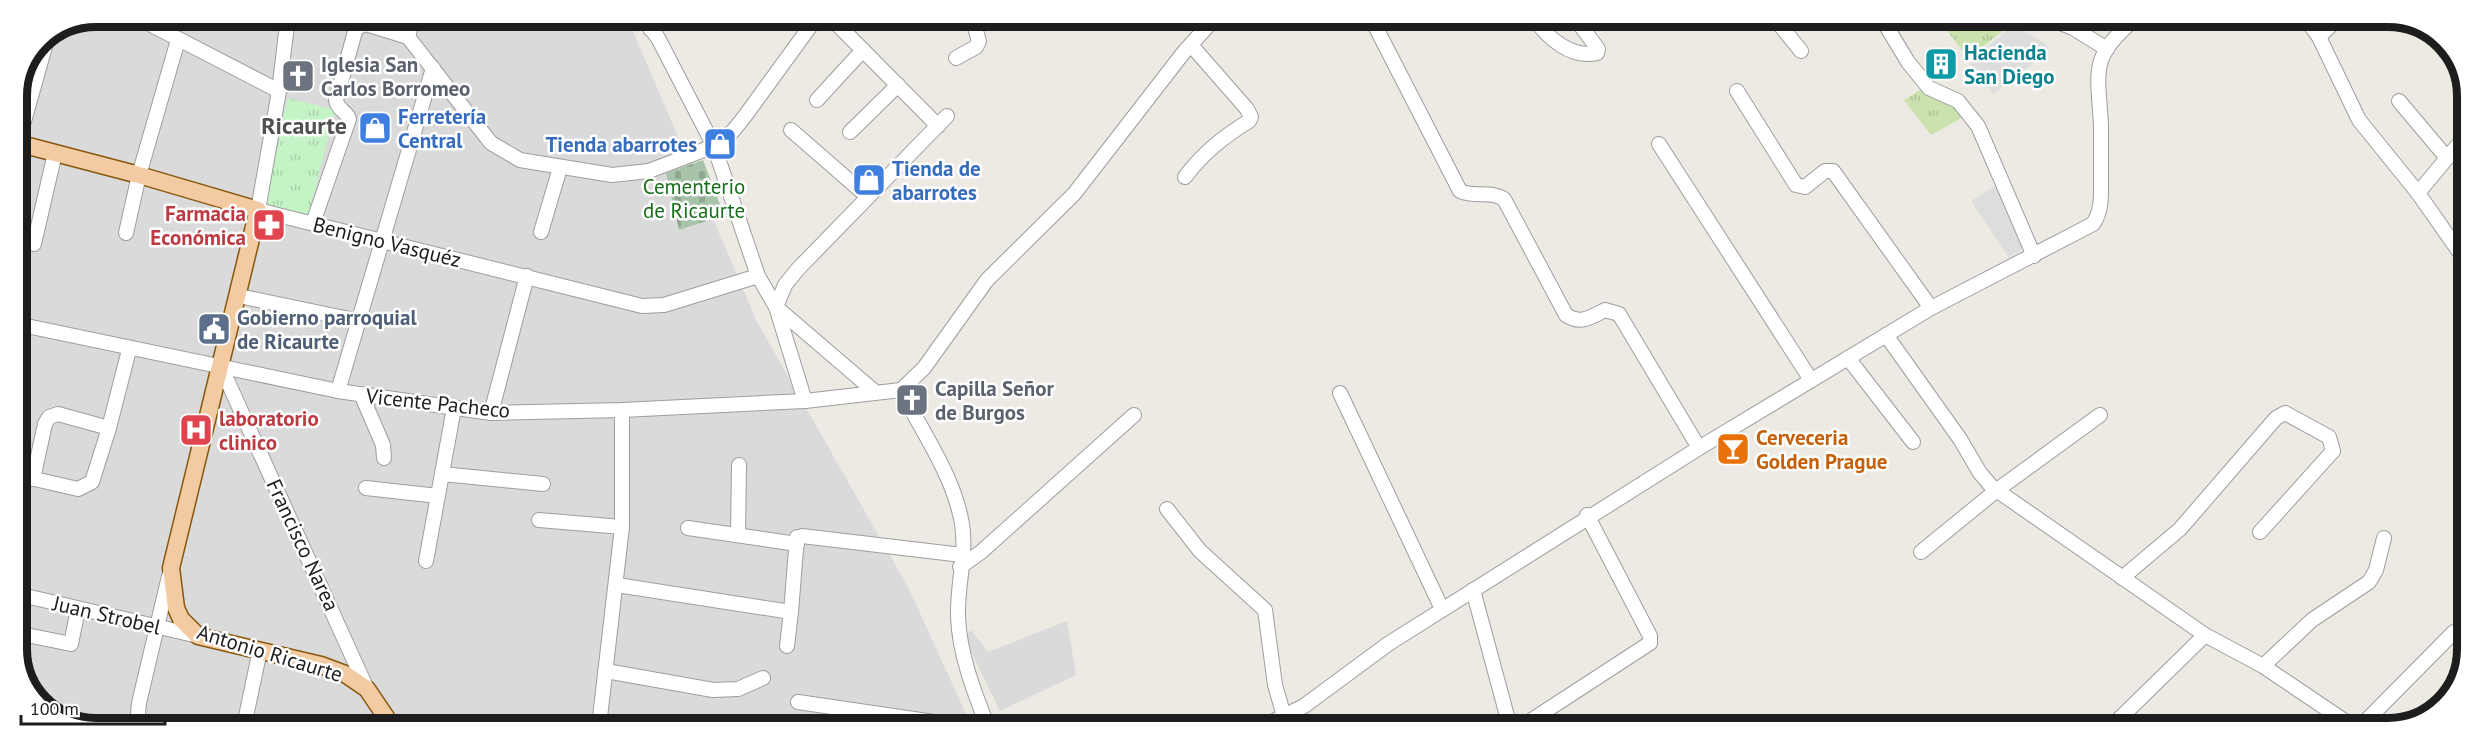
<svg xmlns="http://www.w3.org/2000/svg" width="2484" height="745" font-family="'PT Sans',sans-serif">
  <defs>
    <pattern id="grass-tufts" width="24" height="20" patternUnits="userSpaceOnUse" patternTransform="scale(1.5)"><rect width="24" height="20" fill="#cbe2ae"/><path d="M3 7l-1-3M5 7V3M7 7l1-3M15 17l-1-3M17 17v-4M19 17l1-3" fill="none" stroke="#aec195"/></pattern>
    <pattern id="cemetery-stones" width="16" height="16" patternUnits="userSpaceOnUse" patternTransform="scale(1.5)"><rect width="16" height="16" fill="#a7c3a9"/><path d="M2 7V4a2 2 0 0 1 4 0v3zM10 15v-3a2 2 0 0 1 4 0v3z" fill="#8fa791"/></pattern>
    <pattern id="park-tufts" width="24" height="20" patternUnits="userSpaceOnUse" patternTransform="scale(1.5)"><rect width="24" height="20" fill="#c4f3c5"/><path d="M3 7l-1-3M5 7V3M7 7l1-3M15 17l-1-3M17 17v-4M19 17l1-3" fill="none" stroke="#a8d0a9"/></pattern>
  </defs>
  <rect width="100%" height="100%" fill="#ede9e3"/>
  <g fill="#dbdada">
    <polygon points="96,17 627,17 757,322 909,589 972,727 75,726 33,698 17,654 17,96 40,40"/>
    <polygon points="1067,621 1076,675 1000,711 964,637 971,630 988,652"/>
  </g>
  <g fill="url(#grass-tufts)">
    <polygon points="1938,19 1993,19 2003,31 1968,58"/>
    <polygon points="1922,89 1930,97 1941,97 1963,111 1960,119 1931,135 1904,100"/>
  </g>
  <polygon fill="url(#cemetery-stones)" points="703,160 724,215 679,230 666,173"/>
  <polygon fill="url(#park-tufts)" points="288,98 335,110 308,217 261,205"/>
  <g fill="#ddd">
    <polygon points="2014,25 2044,43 2048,48 2044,55 1993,94 1969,62"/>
    <polygon points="2000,183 2028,245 2009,258 1971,201"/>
  </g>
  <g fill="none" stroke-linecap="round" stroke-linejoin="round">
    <defs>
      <g id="minor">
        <polyline points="136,17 279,91"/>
        <polyline points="288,17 279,91 258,210 642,306 664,305 758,276"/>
        <polyline points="413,17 408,37 491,143 520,160 612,175 649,171 714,146 733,131 745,116 817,17"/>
        <polyline points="642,17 658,38 714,146 758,276 776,307 805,401"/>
        <polyline points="830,17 938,126"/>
        <path d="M1371 18 1460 191C1475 198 1490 190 1504 199L1566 315C1581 325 1591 317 1605 310L1619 314 1699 448"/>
        <path d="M1534 18C1547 38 1572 59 1597 53L1598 49 1575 18"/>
        <polyline points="1775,19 1801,51"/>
        <polyline points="1882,19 1908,62 1929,88 1958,101 1978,126 2034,256"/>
        <polyline points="2050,19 2073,28 2107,49"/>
        <polyline points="2306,19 2319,37 2359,120 2418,193 2467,263"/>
        <polyline points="650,29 665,17"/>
        <polyline points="2319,37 2337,19"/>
        <polyline points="2444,50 2455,61"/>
        <polyline points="956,58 976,47 979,41 972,18"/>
        <polyline points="1737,91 1796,185 1805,187 1825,171 1833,171 1931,308"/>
        <polyline points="817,100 863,50"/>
        <polyline points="2399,101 2447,158"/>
        <polyline points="791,130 868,197"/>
        <polyline points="850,132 898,85"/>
        <polyline points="1659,144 1811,380"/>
        <polyline points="17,146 48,36"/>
        <path d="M1185 177C1203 153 1223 137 1249 121L1251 117 1247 109 1191 45"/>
        <polyline points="2418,193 2467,134"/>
        <path d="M313 223 349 119C347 111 337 110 336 100L356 28 366 24 408 37"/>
        <polyline points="541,232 560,168"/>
        <polyline points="126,233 139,175 178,40"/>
        <polyline points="34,244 55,153"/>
        <polyline points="239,296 359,321"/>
        <polyline points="17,324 338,391 491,413 622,410 805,401 901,390"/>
        <polyline points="1886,335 1960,439 1980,473 1992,487 2205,635 2263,666 2355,728"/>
        <polyline points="1848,358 1913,442"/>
        <polyline points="222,369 367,689"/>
        <polyline points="901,390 924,368 987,280 1074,194 1184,52 1215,18"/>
        <path d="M901 390C922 432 954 476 962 524 967 554 957 585 958 616 959 653 974 692 988 727"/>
        <polyline points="338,391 433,68"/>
        <polyline points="874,391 776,307 785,285 798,269 947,116"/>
        <polyline points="1340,393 1442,609"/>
        <polyline points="361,394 383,445 384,458"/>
        <polyline points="491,413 527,276"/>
        <polyline points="442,474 543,484"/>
        <polyline points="17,475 78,489 92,482 109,428 129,350"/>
        <polyline points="33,479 45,424 49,417 58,414 109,428"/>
        <polyline points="366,488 438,496"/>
        <polyline points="1167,509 1200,551 1265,610 1275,685 1284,716"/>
        <polyline points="539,520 622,527"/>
        <polyline points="688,528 797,544"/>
        <polyline points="738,534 739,465"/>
        <polyline points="802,536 962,555"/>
        <polyline points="1921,552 1997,490 2100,415"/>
        <polyline points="426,561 454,408"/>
        <polyline points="960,567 981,552 1134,415"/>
        <polyline points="2122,578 2180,529 2276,418 2285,413 2329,437 2333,451 2260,532"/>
        <polyline points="617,585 791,612 787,646"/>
        <polyline points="1473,590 1510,727"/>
        <polyline points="17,594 198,636"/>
        <polyline points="791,612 797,537"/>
        <polyline points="17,633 71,644 78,609"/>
        <polyline points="2263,666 2312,620 2369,582 2376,570 2384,538"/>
        <polyline points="606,671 713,690 738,689 763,678"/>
        <polyline points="798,702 968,727"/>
        <polyline points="137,726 139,703 169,576"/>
        <polyline points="244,726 260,650"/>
        <polyline points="599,726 622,527 622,410"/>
        <path d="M1262 727 1304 706 1388 644 1699 448 1931 308 2093 224C2102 211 2101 196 2101 180 2101 162 2101 143 2101 125 2098 71 2089 57 2135 19"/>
        <polyline points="1521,727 1650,643 1650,636 1587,515"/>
        <polyline points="2110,728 2205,635"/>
        <polyline points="2359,728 2454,632"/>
      </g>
      <polyline id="major" points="17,143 139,175 258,210 171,568 176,608 181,619 198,636 321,665 345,674 367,689 392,726"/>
    </defs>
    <use href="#minor" stroke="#9e9e9e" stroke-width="16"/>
    <use href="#major" stroke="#87570e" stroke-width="19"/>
    <use href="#minor" stroke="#fff" stroke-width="14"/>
    <use href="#major" stroke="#f2cba3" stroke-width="16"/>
  </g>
  <defs>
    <symbol id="building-square" viewBox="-11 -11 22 22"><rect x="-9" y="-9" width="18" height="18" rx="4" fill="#0f9aa8" stroke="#fff"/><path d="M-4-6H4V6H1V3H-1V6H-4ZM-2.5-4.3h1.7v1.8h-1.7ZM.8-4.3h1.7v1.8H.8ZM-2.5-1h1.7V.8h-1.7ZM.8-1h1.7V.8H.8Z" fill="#fff"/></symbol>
    <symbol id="church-square" viewBox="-11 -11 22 22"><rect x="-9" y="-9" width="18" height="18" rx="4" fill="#6b7280" stroke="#fff"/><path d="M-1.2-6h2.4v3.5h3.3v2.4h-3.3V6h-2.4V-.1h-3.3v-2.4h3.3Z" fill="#fff"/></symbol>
    <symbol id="shop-square" viewBox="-11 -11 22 22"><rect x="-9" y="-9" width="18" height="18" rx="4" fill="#3f7fe0" stroke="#fff"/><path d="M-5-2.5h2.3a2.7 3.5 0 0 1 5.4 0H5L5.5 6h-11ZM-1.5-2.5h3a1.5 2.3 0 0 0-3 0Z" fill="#fff"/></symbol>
    <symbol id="pharmacy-square" viewBox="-11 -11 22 22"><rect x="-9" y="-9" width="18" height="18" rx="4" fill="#e0444e" stroke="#fff"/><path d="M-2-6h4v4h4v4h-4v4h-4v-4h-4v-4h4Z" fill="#fff"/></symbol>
    <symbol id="civic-square" viewBox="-11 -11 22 22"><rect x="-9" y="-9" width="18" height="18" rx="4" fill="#5c6f8a" stroke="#fff"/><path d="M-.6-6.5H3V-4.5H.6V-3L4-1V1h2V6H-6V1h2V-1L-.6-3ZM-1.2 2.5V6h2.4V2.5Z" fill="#fff"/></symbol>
    <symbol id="hospital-square" viewBox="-11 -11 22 22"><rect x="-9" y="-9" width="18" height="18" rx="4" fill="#e0444e" stroke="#fff"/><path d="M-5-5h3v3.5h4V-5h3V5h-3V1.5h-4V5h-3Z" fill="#fff"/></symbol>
    <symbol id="bar-square" viewBox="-11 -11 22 22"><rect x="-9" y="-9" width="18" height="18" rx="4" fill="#e8710a" stroke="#fff"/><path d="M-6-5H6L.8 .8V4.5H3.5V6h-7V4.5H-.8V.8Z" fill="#fff"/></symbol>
  </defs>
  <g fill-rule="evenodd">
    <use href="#building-square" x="1922" y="45" width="38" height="38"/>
    <use href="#church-square" x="279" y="57" width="38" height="38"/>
    <use href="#shop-square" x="356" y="109" width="38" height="38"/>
    <use href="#shop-square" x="701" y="125" width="38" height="38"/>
    <use href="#shop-square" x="850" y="161" width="38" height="38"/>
    <use href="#pharmacy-square" x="250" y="206" width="38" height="38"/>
    <use href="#civic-square" x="195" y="310" width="38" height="38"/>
    <use href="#church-square" x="893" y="381" width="38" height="38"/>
    <use href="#hospital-square" x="177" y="411" width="38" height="38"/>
    <use href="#bar-square" x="1714" y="430" width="38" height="38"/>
  </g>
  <g text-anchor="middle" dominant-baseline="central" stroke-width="5" stroke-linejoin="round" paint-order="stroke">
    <g font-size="21" font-weight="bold" fill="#0d838f" stroke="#fff" text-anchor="start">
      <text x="1964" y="52">Hacienda<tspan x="1964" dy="24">San Diego</tspan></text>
    </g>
    <g font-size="21" font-weight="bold" fill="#5b616d" stroke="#fff" text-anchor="start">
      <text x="321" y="64">Iglesia San<tspan x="321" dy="24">Carlos Borromeo</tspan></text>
      <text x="935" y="388">Capilla Señor<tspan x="935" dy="24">de Burgos</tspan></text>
    </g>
    <g font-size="21" font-weight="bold" fill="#366cbe" stroke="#fff" text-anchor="start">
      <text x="398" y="116">Ferretería<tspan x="398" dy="24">Central</tspan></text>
      <text x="697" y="144" text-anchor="end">Tienda abarrotes</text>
      <text x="892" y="168">Tienda de<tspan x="892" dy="24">abarrotes</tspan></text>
    </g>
    <g font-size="21" fill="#166f18" stroke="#fff">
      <text x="694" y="186">Cementerio<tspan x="694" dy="24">de Ricaurte</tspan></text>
    </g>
    <g font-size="21" font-weight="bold" fill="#be3a42" stroke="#fff" text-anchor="end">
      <text x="246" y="213">Farmacia<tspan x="246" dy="24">Económica</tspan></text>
      <text x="219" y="418" text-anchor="start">laboratorio<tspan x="219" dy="24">clinico</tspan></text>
    </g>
    <g font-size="21" fill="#1d1d1d" stroke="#fff">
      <text transform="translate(387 242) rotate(14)">Benigno Vasquéz</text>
      <text transform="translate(438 403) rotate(6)">Vicente Pacheco</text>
      <text transform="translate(303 545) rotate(65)">Francisco Narea</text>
      <text transform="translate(107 615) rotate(13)">Juan Strobel</text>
      <text transform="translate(270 653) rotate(17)">Antonio Ricaurte</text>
    </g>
    <g font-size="21" font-weight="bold" fill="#4e5e75" stroke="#fff" text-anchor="start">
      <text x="237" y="317">Gobierno parroquial<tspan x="237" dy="24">de Ricaurte</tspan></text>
    </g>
    <g font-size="21" font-weight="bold" fill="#c56008" stroke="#fff" text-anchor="start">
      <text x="1756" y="437">Cerveceria<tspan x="1756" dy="24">Golden Prague</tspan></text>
    </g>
    <g font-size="24" font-weight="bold" fill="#505050" stroke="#fff">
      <text x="304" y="125">Ricaurte</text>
    </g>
  </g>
  <path d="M0 0H2484V745H0ZM96 27H2388A69 69 0 0 1 2457 96V649A69 69 0 0 1 2388 718H96A69 69 0 0 1 27 649V96A69 69 0 0 1 96 27Z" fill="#fff" fill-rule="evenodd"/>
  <path fill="none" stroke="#1d1d1d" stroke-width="8" d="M96 27H2388A69 69 0 0 1 2457 96V649A69 69 0 0 1 2388 718H96A69 69 0 0 1 27 649V96A69 69 0 0 1 96 27Z"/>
  <path d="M21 715v9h144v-9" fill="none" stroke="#1d1d1d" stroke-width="3"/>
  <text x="30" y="715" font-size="18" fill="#1d1d1d" stroke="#ffffff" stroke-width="4.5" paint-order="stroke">100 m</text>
</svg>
